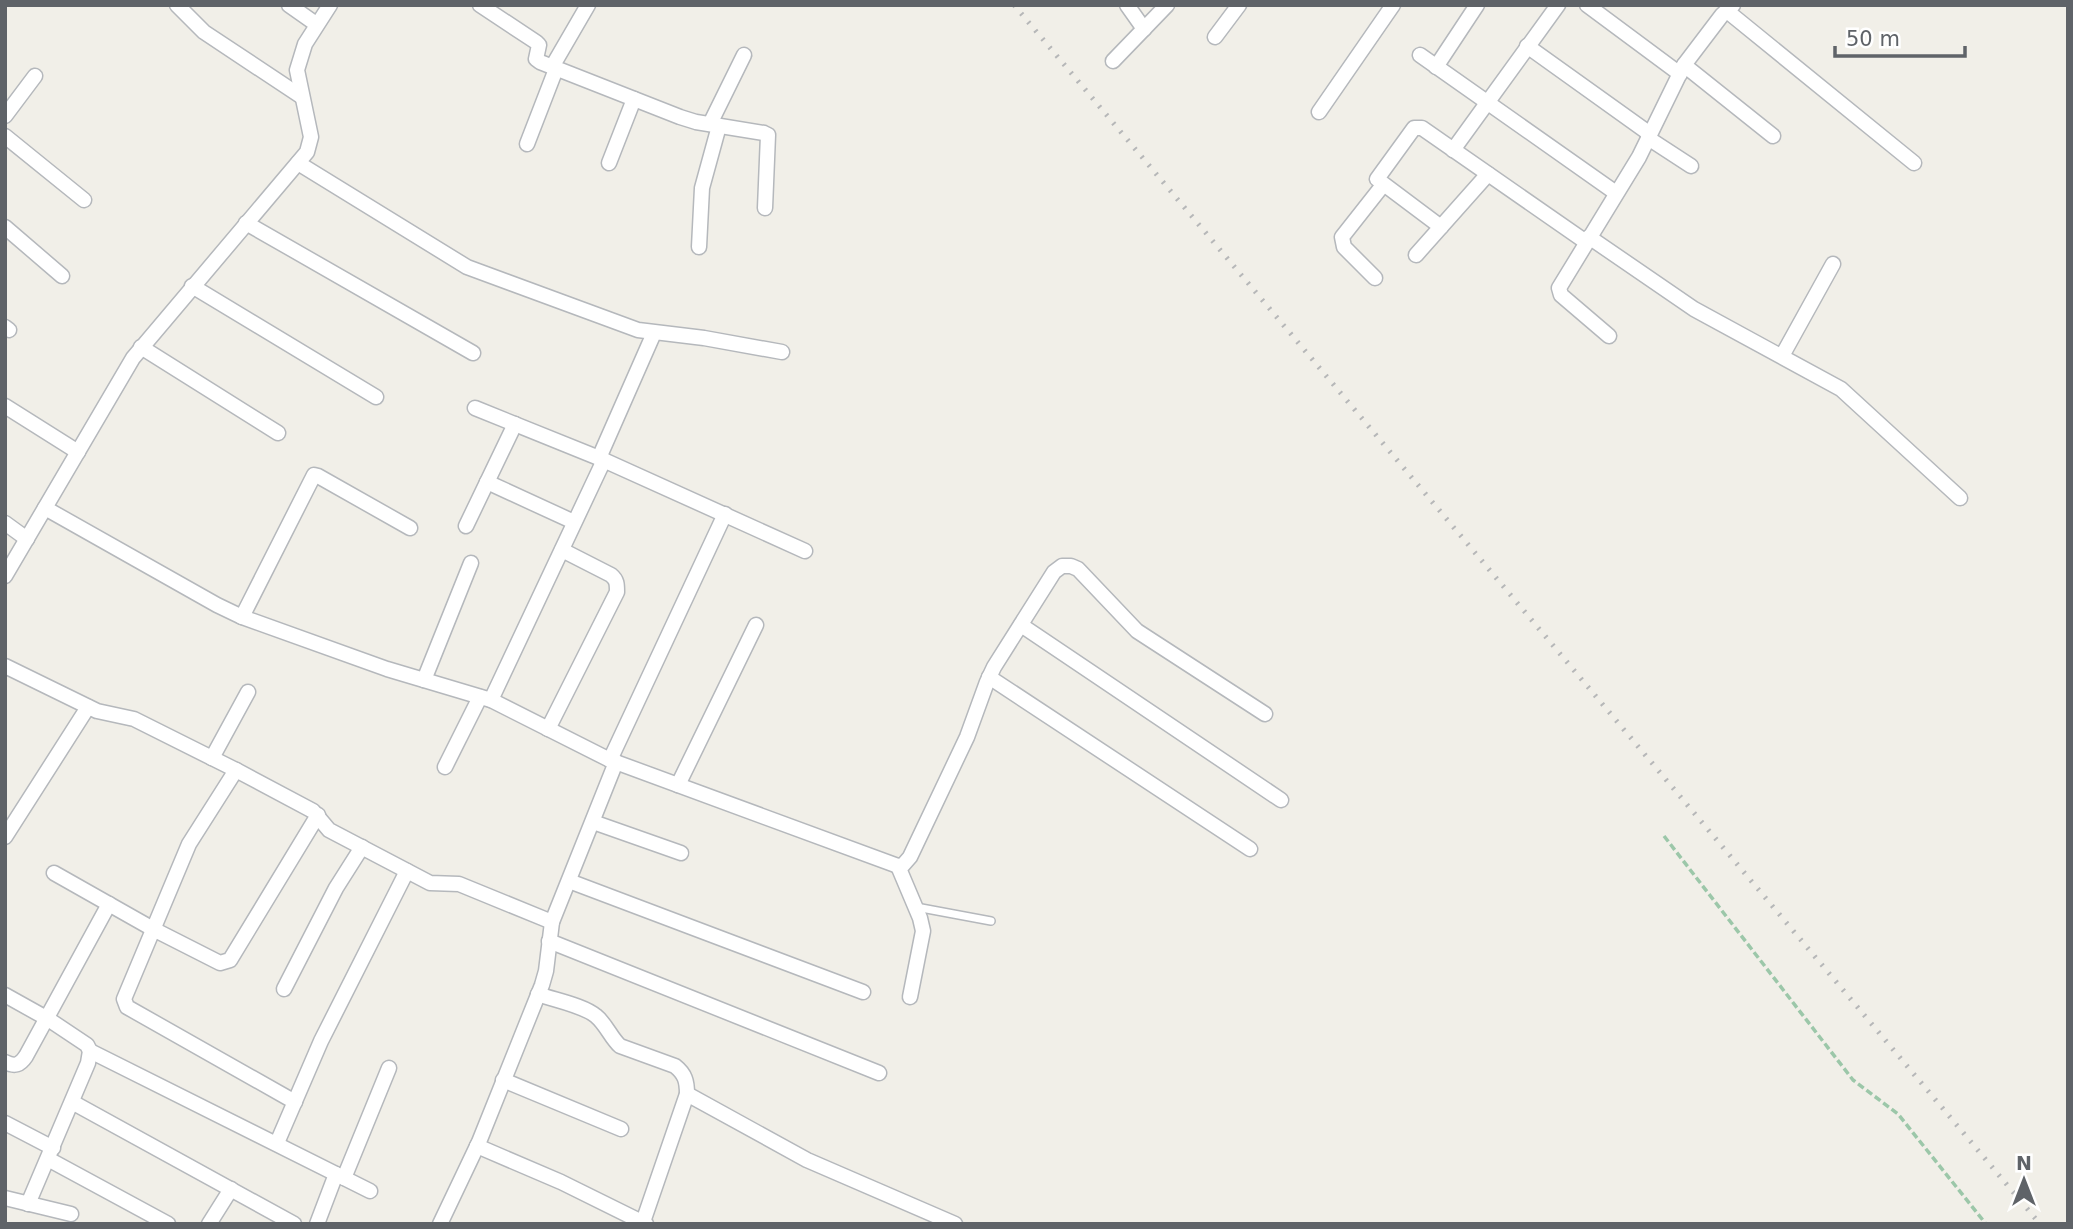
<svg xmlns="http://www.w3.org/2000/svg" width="2073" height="1229" font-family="'DejaVu Sans',sans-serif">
  <rect width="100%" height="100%" fill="#f1efe8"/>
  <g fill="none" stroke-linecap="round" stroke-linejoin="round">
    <defs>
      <polyline id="lane" points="916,907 991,921"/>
      <g id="street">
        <polyline points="177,5 204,32 302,97"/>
        <polyline points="289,5 316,24"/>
        <polyline points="480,5 536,42 539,45 536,59 540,62 680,117 696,122 764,133 768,135 765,208"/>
        <polyline points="1127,5 1144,29"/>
        <polyline points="1587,5 1680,74"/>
        <polyline points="1727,11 1914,163"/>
        <polyline points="1215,37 1239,5"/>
        <polyline points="1527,46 1650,134"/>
        <polyline points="1420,55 1616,193"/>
        <polyline points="1113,61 1167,5"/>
        <polyline points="1684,65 1773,136"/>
        <polyline points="552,67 588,5"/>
        <polyline points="1436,67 1477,5"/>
        <polyline points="1319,112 1393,5"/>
        <polyline points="5,116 35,76"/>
        <polyline points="710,124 744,55"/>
        <polyline points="5,136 84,200"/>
        <polyline points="1648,138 1691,166"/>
        <polyline points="527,144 556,69"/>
        <polyline points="1453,150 1558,5"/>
        <polyline points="298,163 467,267 638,330 704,338 782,352"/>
        <polyline points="609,163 634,99"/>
        <polyline points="246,223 473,353"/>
        <polyline points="5,227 62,276"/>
        <polyline points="1441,227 1377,179 1414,128 1422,128 1586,242"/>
        <polyline points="1589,237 1694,309 1841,389 1960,498"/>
        <polyline points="699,247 702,188 719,126"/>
        <polyline points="1416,255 1488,174"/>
        <polyline points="1375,278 1344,247 1342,237 1383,185"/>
        <polyline points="192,286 376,397"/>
        <polyline points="5,327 9,330"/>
        <polyline points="1609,336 1561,295 1559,288 1639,157 1684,65 1722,15 1733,5"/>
        <polyline points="141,347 278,433"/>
        <polyline points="1782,356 1833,264"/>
        <polyline points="5,406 78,452"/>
        <polyline points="475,408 599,458 805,551"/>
        <polyline points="599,458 654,333"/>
        <polyline points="487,482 574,522"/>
        <polyline points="45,508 217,605 242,617 387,669 491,700 610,760 898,866 903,865 910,857 967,737 987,682 994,667 1054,572 1062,566 1071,566 1078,569 1137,631 1265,714"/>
        <polyline points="5,523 27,539"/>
        <polyline points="466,526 515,424"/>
        <polyline points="5,576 133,358 307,152 311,137 297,70 305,44 330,5"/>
        <polyline points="242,617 314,475 318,476 410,528"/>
        <polyline points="1021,625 1281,800"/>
        <polyline points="5,666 97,711 134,719 236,770 313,811 329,830 430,883 459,884 552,922"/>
        <polyline points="989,677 1250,849"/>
        <polyline points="424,680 471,563"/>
        <polyline points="491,700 604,460"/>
        <path d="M548 729 617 592C617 584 617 580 611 575L562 550"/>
        <polyline points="212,758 248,692"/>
        <polyline points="610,760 725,514"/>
        <polyline points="445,767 480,697"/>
        <polyline points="236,770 189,844 124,999 127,1007 295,1102"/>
        <polyline points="678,785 756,625"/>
        <polyline points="593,822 681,853"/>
        <polyline points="5,837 88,707"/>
        <polyline points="898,866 920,918 923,931 910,997"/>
        <polyline points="54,873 153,929 220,963 230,960 318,815"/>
        <polyline points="569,881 863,992"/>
        <polyline points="549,941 879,1073"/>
        <polyline points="284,989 336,888 362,847"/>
        <path d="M538 994C554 1000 583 1005 596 1016 606 1024 611 1038 620 1046L675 1066C685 1074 687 1081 687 1094L643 1222"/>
        <polyline points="5,995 48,1019 87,1045 90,1051 88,1063 28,1204"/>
        <polyline points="90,1051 370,1191"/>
        <path d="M5 1062C15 1067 20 1065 26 1056L109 904"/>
        <polyline points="503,1080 621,1129"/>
        <polyline points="687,1094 807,1160 955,1224"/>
        <polyline points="72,1102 294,1224"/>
        <polyline points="5,1123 53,1148"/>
        <polyline points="277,1143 321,1041 407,871"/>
        <polyline points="477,1146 561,1182 646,1224"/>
        <polyline points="48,1159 168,1224"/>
        <polyline points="344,1178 389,1068"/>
        <polyline points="5,1198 71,1214"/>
        <polyline points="209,1224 231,1189"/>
        <polyline points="317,1224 336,1174"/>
        <polyline points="440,1224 479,1142 542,985 546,971 552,922 616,762"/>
      </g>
    </defs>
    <use href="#lane" stroke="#b5b8bc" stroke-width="10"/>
    <use href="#street" stroke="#b5b8bc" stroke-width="17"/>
    <polyline stroke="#9cc7a9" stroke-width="3.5" stroke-dasharray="7 3.5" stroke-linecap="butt" points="1664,836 1853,1080 1898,1114 1986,1224"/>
    <use href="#lane" stroke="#fff" stroke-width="7"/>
    <use href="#street" stroke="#fff" stroke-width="14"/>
    <polyline stroke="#b6b7b8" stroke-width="5" stroke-dasharray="2 9" stroke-linecap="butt" points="1014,5 2040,1224"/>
  </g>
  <rect width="2073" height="1229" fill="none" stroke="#5f6368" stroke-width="14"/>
  <g transform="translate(2024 1180)" stroke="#ffffff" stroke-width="5" paint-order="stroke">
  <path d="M0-5L12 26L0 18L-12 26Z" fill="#5f6368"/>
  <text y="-10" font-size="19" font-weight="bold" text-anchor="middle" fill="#5f6368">N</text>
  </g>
  <path d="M1835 46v10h130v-10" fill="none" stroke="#5f6368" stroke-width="3.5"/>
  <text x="1846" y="46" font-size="21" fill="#5f6368" stroke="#ffffff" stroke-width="5" paint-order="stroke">50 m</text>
</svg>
